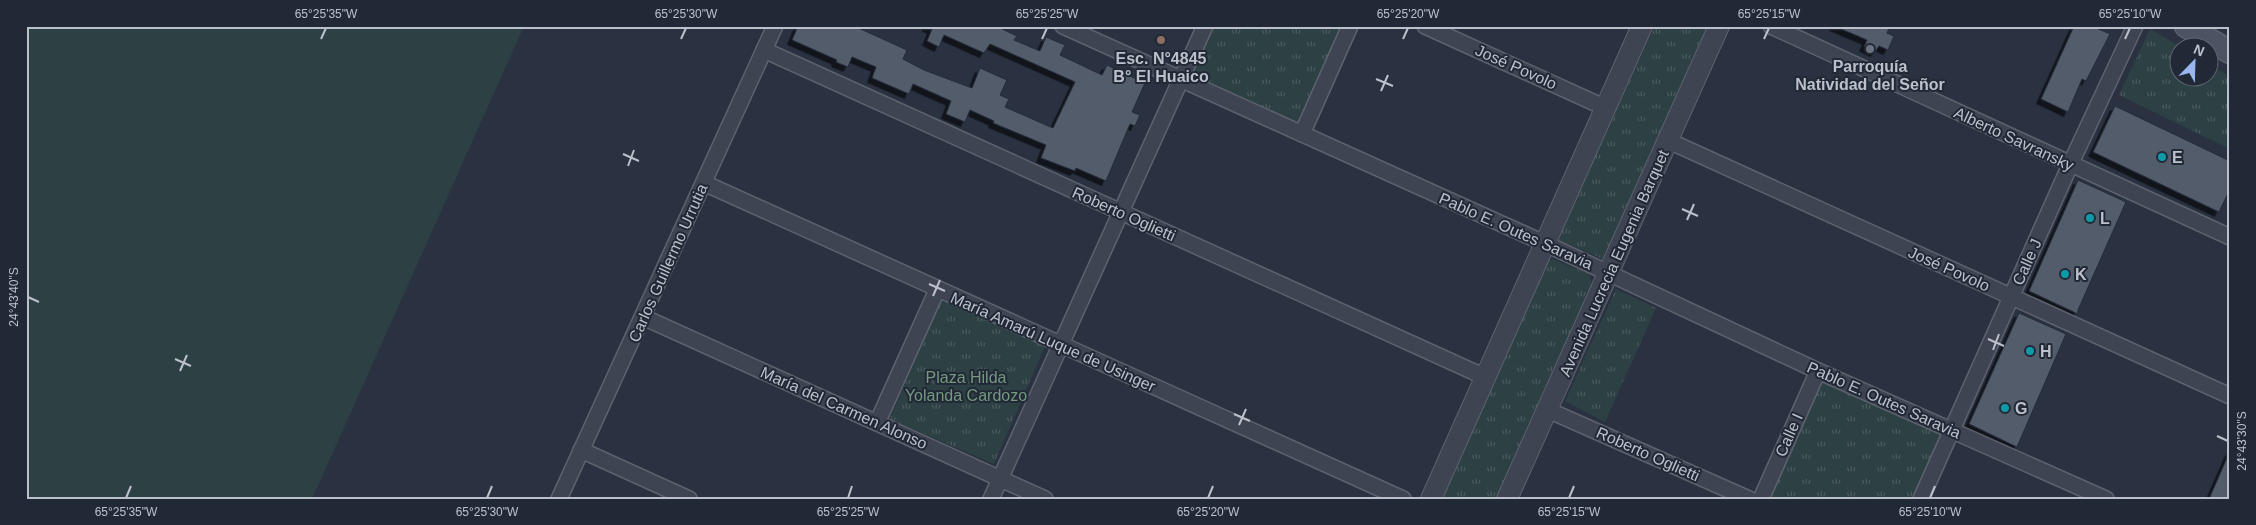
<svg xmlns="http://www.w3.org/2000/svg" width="2256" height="525" font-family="Helvetica,sans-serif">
  <defs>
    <pattern id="park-tufts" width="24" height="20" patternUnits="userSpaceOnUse" patternTransform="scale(1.25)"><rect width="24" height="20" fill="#2d4043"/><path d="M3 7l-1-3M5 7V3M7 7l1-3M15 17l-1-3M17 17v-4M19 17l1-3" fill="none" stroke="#4a5a5d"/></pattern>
    <filter id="shadow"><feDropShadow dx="-4.5" dy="4.5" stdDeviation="0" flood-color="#0009"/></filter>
  </defs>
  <rect width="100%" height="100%" fill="#2a3241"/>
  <polygon fill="#2d4043" points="26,26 524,26 312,499 26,499"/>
  <g fill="url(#park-tufts)">
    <polygon points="1205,26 1350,26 1302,134 1180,79"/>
    <polygon points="1655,26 1707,26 1603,259 1557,239"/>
    <polygon points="2150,29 2181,47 2178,48 2178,78 2208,78 2209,64 2230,77 2230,149 2119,95"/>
    <polygon points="1552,259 1589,274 1594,290 1496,499 1441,499 1543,265"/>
    <polygon points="1616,289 1656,308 1605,422 1565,401"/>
    <polygon points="942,299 1046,344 994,464 890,419"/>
    <polygon points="1822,379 1944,435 1915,499 1769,499"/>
  </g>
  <g fill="#535b6b" stroke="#242b38" filter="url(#shadow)">
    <polygon points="798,26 854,26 907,50 903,59 924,70 972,88 980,68 1007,80 1000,95 1009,99 1005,107 1053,128 1075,82 990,44 984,53 944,35 939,47 927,41 932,29 926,26 996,26 1017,36 1014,40 1040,51 1046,37 1065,45 1060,55 1102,75 1107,65 1145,83 1132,112 1140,115 1135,126 1130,124 1106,181 1076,168 1075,171 1041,158 1046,145 993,123 994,121 970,110 965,122 946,114 951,101 913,84 909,94 872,78 876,67 852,57 848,67 836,62 837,60 792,40"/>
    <polygon points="1834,26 1890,26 1887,33 1894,36 1888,50 1879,46 1875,52 1864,47 1867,40"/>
    <polygon points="2074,26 2092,26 2110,34 2086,81 2082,79 2068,112 2041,99"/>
    <polygon points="2115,106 2230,161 2230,189 2219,212 2093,152"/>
    <polygon points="2078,180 2126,202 2078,310 2078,314 2029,291"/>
    <polygon points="2019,313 2066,334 2017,447 1969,424"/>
    <polygon points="2230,451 2230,499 2209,499"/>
  </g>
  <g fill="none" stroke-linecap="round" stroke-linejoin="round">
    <defs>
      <g id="minor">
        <polyline points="1063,26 1544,243 1818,371 2106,499"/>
        <polyline points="1425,26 1606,108"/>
        <polyline points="1771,26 2230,237"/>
        <polyline points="764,50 1485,377"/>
        <polyline points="1302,134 1350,26"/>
        <polyline points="1669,141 2230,396"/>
        <path d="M704 183C936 290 1170 393 1403 499"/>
        <polyline points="643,317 1045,499"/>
        <polyline points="1548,410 1749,499"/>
        <polyline points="877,423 937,290"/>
        <polyline points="581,450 689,499"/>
        <polyline points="559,499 775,26"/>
        <polyline points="991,499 1205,26"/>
        <polyline points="1761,499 1818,371"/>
        <polyline points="1921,499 2070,165 2135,26"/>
      </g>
      <g id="tertiary">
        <polyline points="1431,499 1642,26"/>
        <polyline points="1507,499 1719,26"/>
      </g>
      <polyline id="secondary" points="2186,26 2230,52"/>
    </defs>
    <use href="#minor" stroke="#5c626e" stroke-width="18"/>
    <use href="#tertiary" stroke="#5c626e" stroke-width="22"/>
    <use href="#secondary" stroke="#5c626e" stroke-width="25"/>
    <use href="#minor" stroke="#3e4451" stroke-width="15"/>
    <use href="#tertiary" stroke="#3e4451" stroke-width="20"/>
    <use href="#secondary" stroke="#4c5363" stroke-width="22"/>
  </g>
  <path fill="none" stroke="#bbc0cb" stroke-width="2" d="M321 39 326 28M681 39 686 28M1042 39 1047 28M1403 39 1408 28M1764 39 1769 28M2125 39 2130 28M1376 79 1393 86M1381 91 1388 75M623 154 639 161M628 166 634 150M1682 209 1698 216M1687 220 1694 204M929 284 945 291M933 296 940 280M28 297 39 302M1988 339 2004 346M1993 350 1999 334M175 359 191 366M180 371 187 355M1234 414 1250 421M1239 425 1246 409M2217 436 2228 441M126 498 131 486M487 498 492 486M848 498 852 486M1208 498 1213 486M1569 498 1574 486M1930 498 1935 486"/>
  <circle fill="#8d6e63" stroke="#222936" stroke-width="2" cx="1161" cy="40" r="5"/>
  <circle fill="#6b7280" stroke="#222936" stroke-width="2" cx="1870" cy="49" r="5"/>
  <g fill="#0f9aa8" stroke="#222936" stroke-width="2">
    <circle cx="2162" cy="157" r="5"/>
    <circle cx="2090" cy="218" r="5"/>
    <circle cx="2065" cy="274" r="5"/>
    <circle cx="2030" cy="351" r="5"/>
    <circle cx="2005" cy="408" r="5"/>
  </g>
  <g text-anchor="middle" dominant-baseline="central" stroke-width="4" stroke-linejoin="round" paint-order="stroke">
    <g font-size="16" font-weight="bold" fill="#bbc0cb" stroke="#222936" text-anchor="start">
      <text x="1161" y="58" text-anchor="middle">Esc. N°4845<tspan x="1161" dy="18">B° El Huaico</tspan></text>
      <text x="1870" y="66" text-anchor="middle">Parroquía<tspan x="1870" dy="18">Natividad del Señor</tspan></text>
      <text x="2172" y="157">E</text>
      <text x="2100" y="218">L</text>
      <text x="2075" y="274">K</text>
      <text x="2040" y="351">H</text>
      <text x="2015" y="408">G</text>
    </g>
    <g font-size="16" fill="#bbc0cb" stroke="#222936">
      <text transform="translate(1516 67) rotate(24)">José Povolo</text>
      <text transform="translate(2014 139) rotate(25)">Alberto Savransky</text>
      <text transform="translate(1124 214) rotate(24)">Roberto Oglietti</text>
      <text transform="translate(1516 231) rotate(24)">Pablo E. Outes Saravia</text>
      <text transform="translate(2027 262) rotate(-66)">Calle J</text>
      <text transform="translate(668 263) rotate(-66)">Carlos Guillermo Urrutia</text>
      <text transform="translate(1614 263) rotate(-66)">Avenida Lucrecia Eugenia Barquet</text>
      <text transform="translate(1949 269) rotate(24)">José Povolo</text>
      <text transform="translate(1053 342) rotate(24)">María Amarú Luque de Usinger</text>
      <text transform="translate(1884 400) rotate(24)">Pablo E. Outes Saravia</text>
      <text transform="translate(844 408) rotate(24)">María del Carmen Alonso</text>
      <text transform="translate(1789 435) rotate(-66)">Calle I</text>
      <text transform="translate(1648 454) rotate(24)">Roberto Oglietti</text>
    </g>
    <g font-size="16" fill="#74997f" stroke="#222936">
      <text x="966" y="377">Plaza Hilda<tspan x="966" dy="18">Yolanda Cardozo</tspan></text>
    </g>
  </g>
  <rect width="2256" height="525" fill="none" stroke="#222936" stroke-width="55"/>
  <g transform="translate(2194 62) rotate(23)"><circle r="24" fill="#222936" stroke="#5f6572"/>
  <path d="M0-4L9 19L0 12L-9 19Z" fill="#9bb6ef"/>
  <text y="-8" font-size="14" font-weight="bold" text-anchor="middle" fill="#bbc0cb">N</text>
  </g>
  <rect x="28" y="28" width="2200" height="470" fill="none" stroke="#bbc0cb" stroke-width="2"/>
  <g font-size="12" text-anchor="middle" fill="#bbc0cb">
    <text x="326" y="18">65°25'35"W</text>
    <text x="686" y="18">65°25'30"W</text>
    <text x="1047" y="18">65°25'25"W</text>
    <text x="1408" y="18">65°25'20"W</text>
    <text x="1769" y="18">65°25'15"W</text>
    <text x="2130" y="18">65°25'10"W</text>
    <text transform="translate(14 297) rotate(-90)" y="4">24°43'40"S</text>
    <text transform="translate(2242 441) rotate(-90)" y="4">24°43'30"S</text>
    <text x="126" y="516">65°25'35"W</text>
    <text x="487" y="516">65°25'30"W</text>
    <text x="848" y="516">65°25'25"W</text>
    <text x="1208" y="516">65°25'20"W</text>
    <text x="1569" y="516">65°25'15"W</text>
    <text x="1930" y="516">65°25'10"W</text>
  </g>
</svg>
